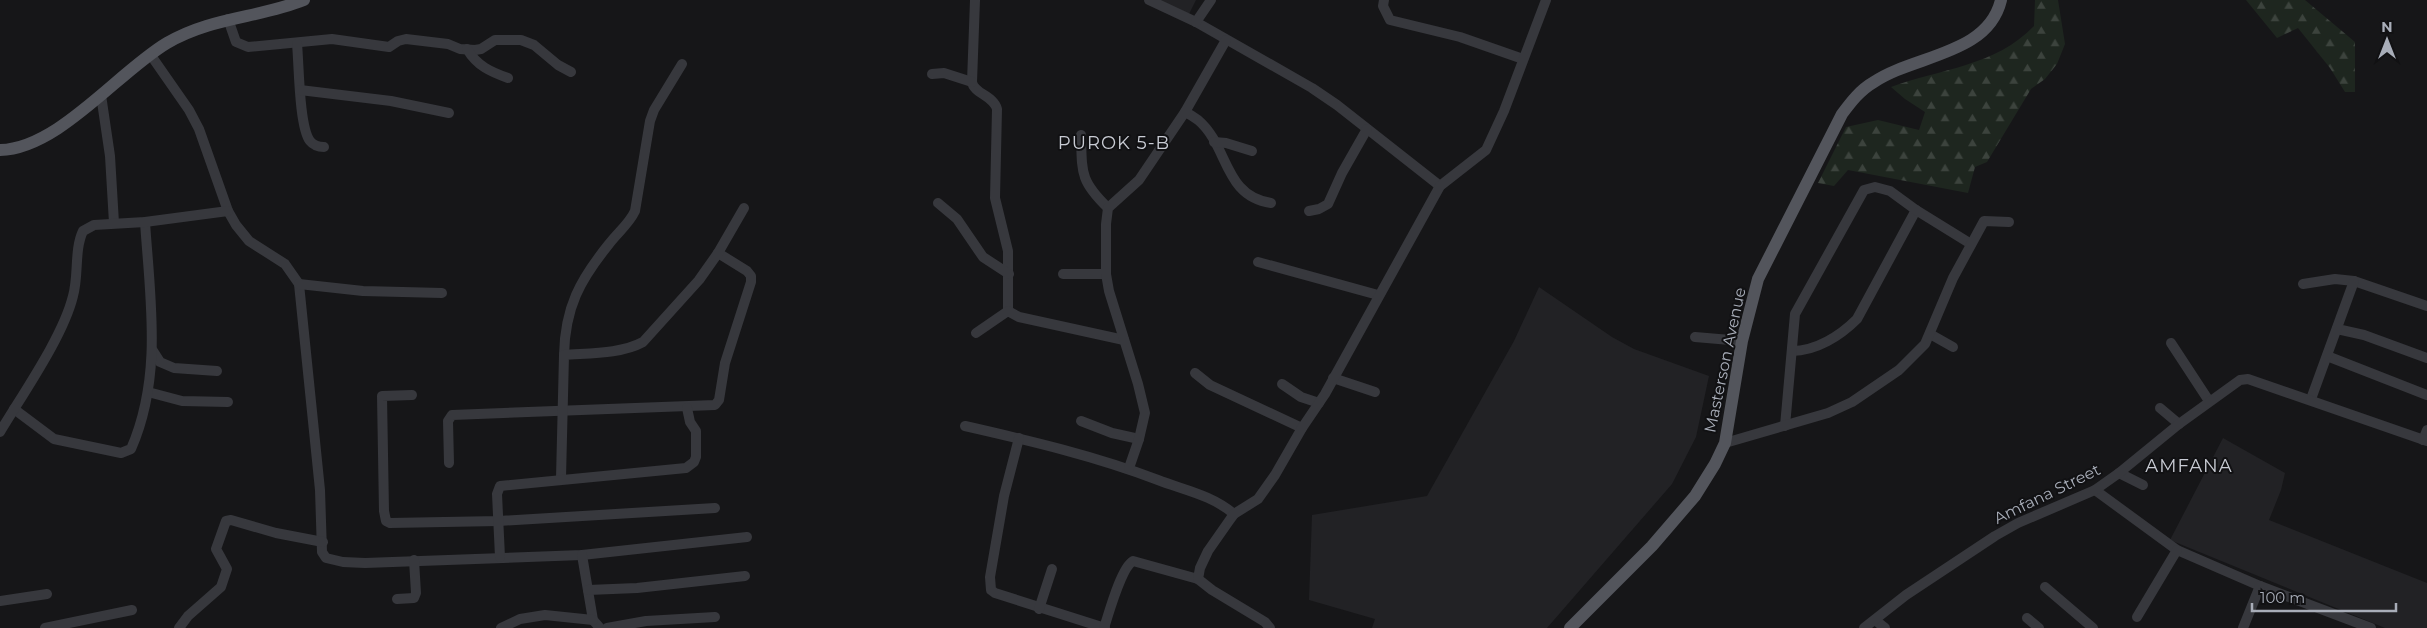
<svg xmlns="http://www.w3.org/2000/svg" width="2427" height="628" font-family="Montserrat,sans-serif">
  <defs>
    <pattern id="forest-firs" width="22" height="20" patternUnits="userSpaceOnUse" patternTransform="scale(1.25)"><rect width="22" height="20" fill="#1e261f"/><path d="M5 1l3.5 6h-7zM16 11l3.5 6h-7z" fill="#3c433d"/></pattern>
  </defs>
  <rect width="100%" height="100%" fill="#161618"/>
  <g fill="#222225">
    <polygon points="1154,0 1196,0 1189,14"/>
    <polygon points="1539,287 1612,337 1634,349 1709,376 1696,437 1672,484 1547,628 1372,628 1375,619 1309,600 1312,515 1427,496 1514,341"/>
    <polygon points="2223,438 2285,473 2281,490 2269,520 2427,583 2427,628 2385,628 2170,540"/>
  </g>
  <g fill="url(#forest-firs)">
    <path d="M2035 0H2058L2065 44 2057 64 2045 79 2031 89 1987 162 1975 167 1968 193 1848 170 1834 186 1818 183 1846 127 1878 120 1919 130 1925 112 1905 99 1891 87C1940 69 1996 66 2034 26Z"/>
    <polygon points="2246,0 2305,0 2355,42 2355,92 2345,92 2330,68 2298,28 2277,38"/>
  </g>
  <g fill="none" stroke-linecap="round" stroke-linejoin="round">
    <g stroke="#37383d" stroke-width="10">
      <path d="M975 0 972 82C974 94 993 95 997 109L995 198 1008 251V311"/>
      <polyline points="1149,0 1196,22 1312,88 1337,105 1440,186"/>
      <polyline points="1384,0 1383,6 1390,20 1460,37 1523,59"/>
      <polyline points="228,19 236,42 248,47 332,39 389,47 398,41 406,39 448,44 460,49 475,50 481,49 495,40 521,40 534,45 558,65 571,72"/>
      <polyline points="1196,22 1211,0"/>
      <path d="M297 44C299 63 299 127 310 141 314 146 318 147 324 147"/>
      <path d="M467 49C477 66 491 72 508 78"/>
      <polyline points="150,54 189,110 199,129 228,211 236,225 249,241 285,264 299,284 320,490 322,552 326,558 343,562 365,563 582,555 747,537"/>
      <polyline points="932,74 944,73 972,82"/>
      <polyline points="300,90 391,101 449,113"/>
      <polyline points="101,95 110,156 114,223"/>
      <path d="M1185 112C1189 114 1194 117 1198 120 1229 146 1223 196 1271 203"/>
      <path d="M1081 135C1082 173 1080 181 1108 208"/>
      <polyline points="1214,142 1226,143 1252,151"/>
      <polyline points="938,203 957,219 983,257 1009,274"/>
      <polyline points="1309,211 1319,209 1328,204 1342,173 1367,129"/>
      <polyline points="1258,262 1378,295"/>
      <polyline points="1063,274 1106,274"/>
      <polyline points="299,284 363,291 442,293"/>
      <polyline points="2303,284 2335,279 2354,281 2427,306"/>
      <polyline points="2337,329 2364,335 2427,358"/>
      <polyline points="976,333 1008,311 1019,317 1124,340"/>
      <polyline points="1930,334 1953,347"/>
      <polyline points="1695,337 1742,341"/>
      <polyline points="2171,343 2209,401"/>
      <polyline points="153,351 160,362 174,368 217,371"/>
      <path d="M1792 351C1816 351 1840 336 1857 319L1916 210"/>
      <path d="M564 355C565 307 580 280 609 244 618 232 629 224 635 211L650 121 654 110 682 64"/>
      <polyline points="2327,356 2427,395"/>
      <polyline points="1195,373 1210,385 1302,428"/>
      <polyline points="1333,378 1375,392"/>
      <polyline points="1282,384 1301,397 1319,403"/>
      <polyline points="148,392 182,401 228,402"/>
      <polyline points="412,395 382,396 384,511 386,521 390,523 499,521 715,508"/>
      <polyline points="2311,399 2354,281"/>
      <polyline points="2160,408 2179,424"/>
      <path d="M14 409 54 439 121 453 131 449C163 376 150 298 145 222"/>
      <polyline points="1081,421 1112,433 1139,439"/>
      <path d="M965 426C1031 441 1095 456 1158 480 1184 490 1212 495 1234 514"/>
      <polyline points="1785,426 1795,314 1864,190 1875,187 1890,191 1916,210 1971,244"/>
      <path d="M0 432C22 395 63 337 73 296 79 275 74 250 83 231L94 225 145 222 228 211"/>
      <polyline points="1019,438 1004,496 990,577 991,590 995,593 1105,628"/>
      <polyline points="2423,440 2427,430"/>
      <polyline points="1725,443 1828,413 1852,402 1899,370 1925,344 1953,278 1984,221 2009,222"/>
      <polyline points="449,463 448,421 452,415 715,405 719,400 725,363 751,282 751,276 747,271 718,253"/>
      <polyline points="1129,468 1139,439 1145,413 1138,384 1109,291 1106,274 1106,224 1108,208 1139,180 1185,112 1226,40"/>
      <polyline points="2119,473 2143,485"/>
      <path d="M561 478 564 355C589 353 621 354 643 342L699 280 718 253 744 208"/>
      <polyline points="2095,490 2177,550 2260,586 2371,628"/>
      <polyline points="582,555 593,620 600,628"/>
      <polyline points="500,557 497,494 500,486 686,468 694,462 696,457 696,431 690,422 687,408"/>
      <polyline points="2045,587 2093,628"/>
      <polyline points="588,590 637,588 745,576"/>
      <polyline points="397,599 414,598 416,593 414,560"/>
      <polyline points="0,601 47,594"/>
      <polyline points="1039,609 1052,569"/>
      <polyline points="2137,617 2177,550"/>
      <polyline points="2027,618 2039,628"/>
      <polyline points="1875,620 1885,628"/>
      <polyline points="45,628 132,610"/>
      <polyline points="179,628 188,616 221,587 227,569 216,549 226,521 231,520 276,533 323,542"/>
      <polyline points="501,628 520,619 545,615 593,620"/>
      <polyline points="607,628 646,621 715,617"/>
      <path d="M1104 628C1109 613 1121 568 1133 561L1198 579"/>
      <polyline points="1270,628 1265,622 1212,590 1198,579 1200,568 1208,551 1229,521 1234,514 1258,499 1275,475 1302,428 1325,394 1440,186 1486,150 1504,111 1546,0"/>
      <polyline points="1864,628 1906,595 1995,536 2018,523 2095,490 2119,473 2179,424 2240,380 2248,379 2427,441"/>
      <polyline points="2243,628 2260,586"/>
    </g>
    <g stroke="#53555c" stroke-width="12">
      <path d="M0 150C58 149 118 72 167 43 211 17 259 18 304 0"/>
      <path d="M1570 628 1652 546 1695 496 1715 464 1725 443 1742 341 1758 279 1842 114C1851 102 1860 90 1874 82 1914 55 1988 55 2001 0"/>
    </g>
  </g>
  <g text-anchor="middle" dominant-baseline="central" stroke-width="4" stroke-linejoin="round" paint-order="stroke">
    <g font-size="16" fill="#a8adb8" stroke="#111113">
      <text transform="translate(1725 360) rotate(-78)">Masterson Avenue</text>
      <text transform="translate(2047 494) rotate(-26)">Amfana Street</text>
    </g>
    <g font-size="18" letter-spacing="1" fill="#c9ccd4" stroke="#111113">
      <text x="1114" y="143">PUROK 5-B</text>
      <text x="2189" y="466">AMFANA</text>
    </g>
  </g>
  <g transform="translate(2387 40)" stroke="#111113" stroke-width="4" paint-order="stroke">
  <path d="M0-4L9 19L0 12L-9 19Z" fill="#a8adb8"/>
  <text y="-8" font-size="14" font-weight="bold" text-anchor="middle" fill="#a8adb8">N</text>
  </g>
  <path d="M2252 603v8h144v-8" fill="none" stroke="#a8adb8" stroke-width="2.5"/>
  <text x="2260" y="603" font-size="15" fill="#a8adb8" stroke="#111113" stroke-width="4" paint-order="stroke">100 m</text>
</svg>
